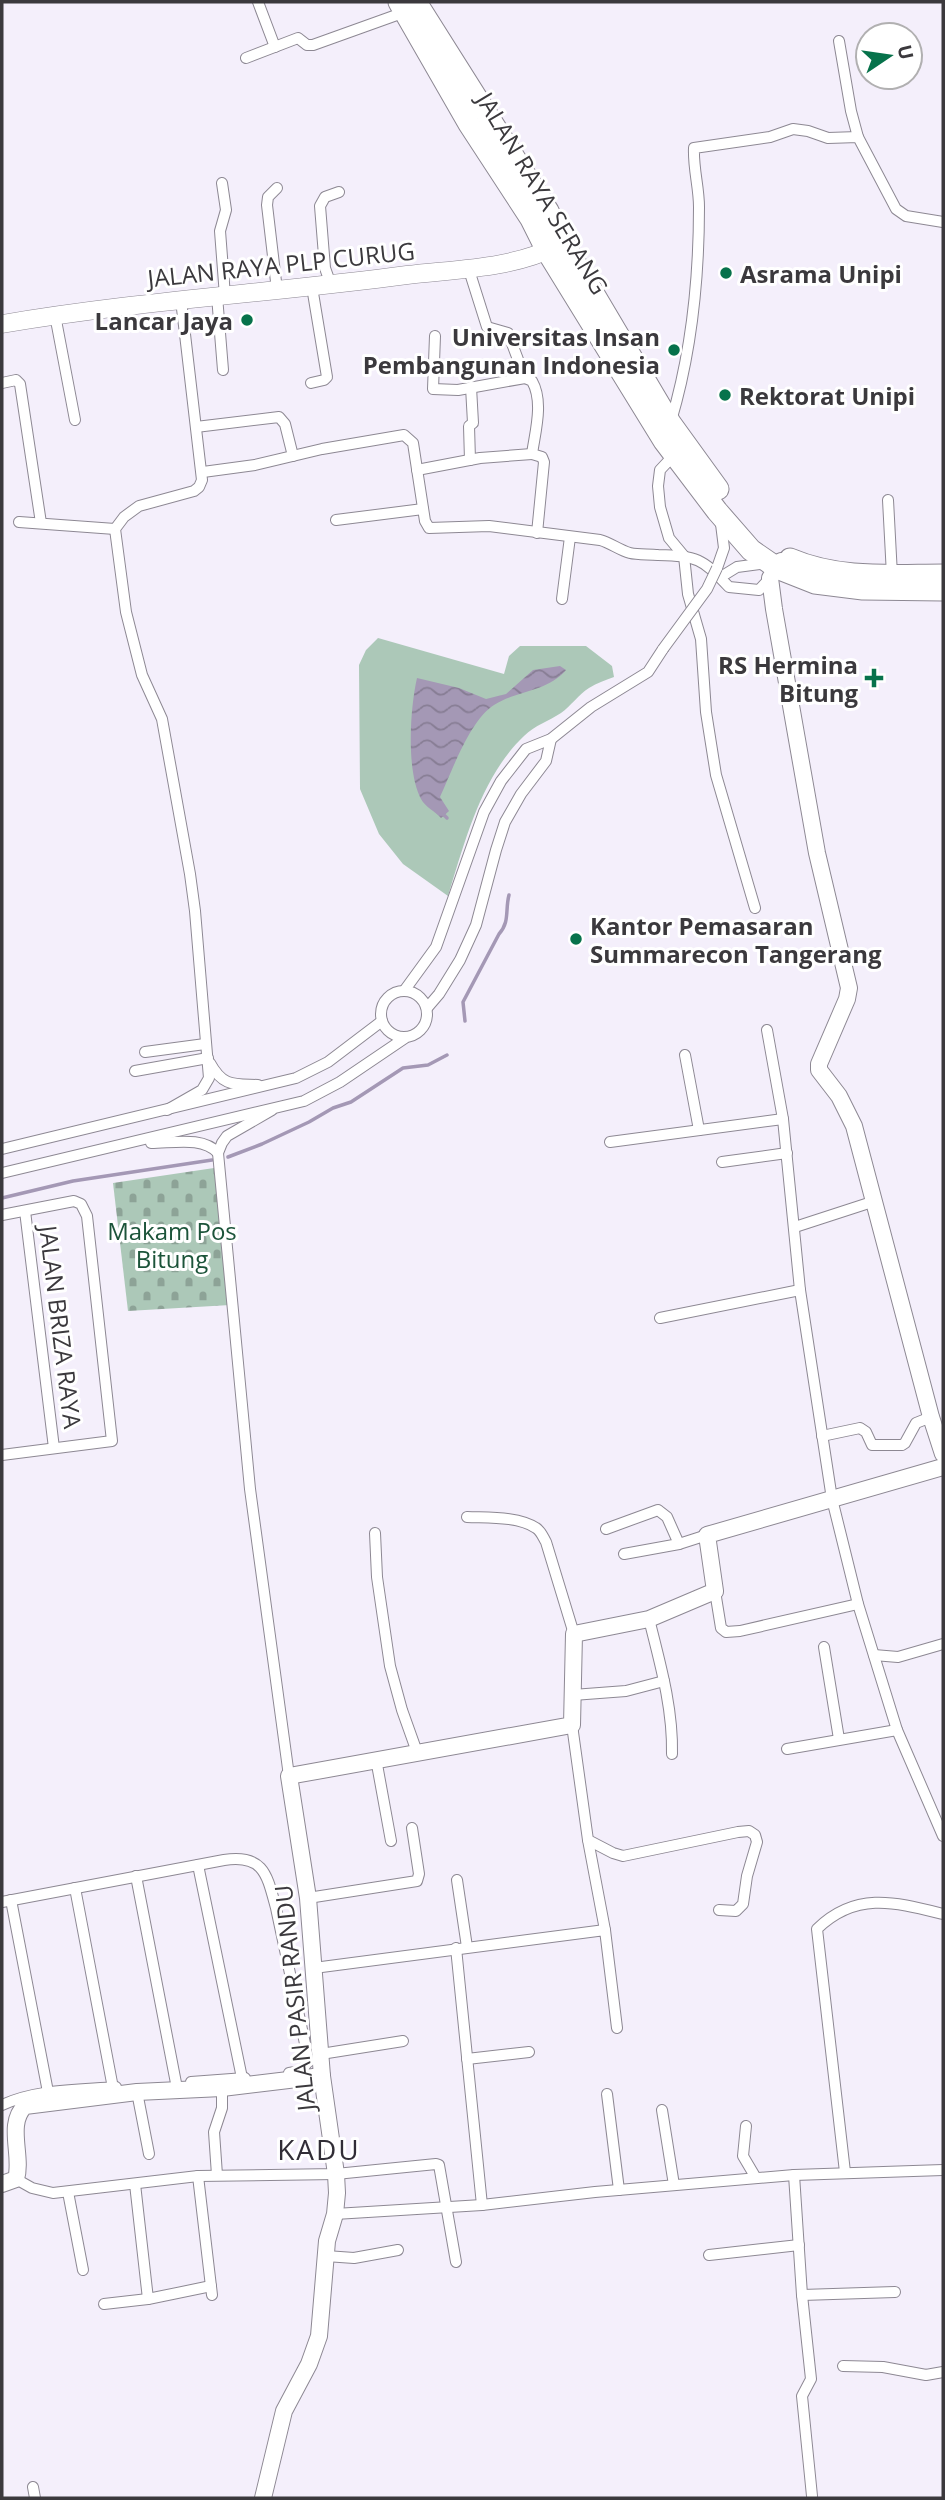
<svg xmlns="http://www.w3.org/2000/svg" width="945" height="2500" font-family="'Open Sans',sans-serif">
  <defs>
    <pattern id="cemetery-stones" width="16" height="16" patternUnits="userSpaceOnUse" patternTransform="scale(1.75)"><rect width="16" height="16" fill="#acc8b8"/><path d="M2 7V4a2 2 0 0 1 4 0v3zM10 15v-3a2 2 0 0 1 4 0v3z" fill="#8da397"/></pattern>
    <pattern id="water-waves" width="16" height="10" patternUnits="userSpaceOnUse" patternTransform="scale(1.75)"><rect width="16" height="10" fill="#a498b5"/><path d="M0 5q4-4 8 0t8 0" fill="none" stroke="#877d94"/></pattern>
  </defs>
  <rect width="100%" height="100%" fill="#f4effb"/>
  <polygon fill="url(#cemetery-stones)" points="214,1168 230,1305 128,1311 113,1183"/>
  <path fill="#acc8b8" d="M378 638 504 674 509 656 520 646H586L612 666 614 677C606 680 597 683 589 688 579 694 571 706 561 713 549 721 535 725 524 736 481 777 465 841 448 896L403 864 379 834 360 789 359 665 366 650Z"/>
  <path fill="url(#water-waves)" d="M560 666 566 670C547 692 518 690 494 705 470 720 452 771 440 797L449 811 441 818C435 811 425 807 421 799 406 771 410 708 417 678L459 688 486 699 506 694 533 670Z"/>
  <g fill="none" stroke-linecap="round" stroke-linejoin="round">
    <g stroke="#a498b5" stroke-width="3.5">
      <polyline points="444,815 447,818"/>
      <path d="M465 1021 463 1002 499 934C510 922 505 910 509 895"/>
      <polyline points="228,1157 262,1144 309,1122 333,1108 351,1102 403,1068 428,1065 447,1055"/>
      <polyline points="2,1198 73,1181 212,1160"/>
    </g>
    <defs>
      <g id="street">
        <polyline points="258,2 275,47"/>
        <polyline points="839,41 851,111 858,137"/>
        <polyline points="246,58 298,38 307,45 313,45 405,12"/>
        <polyline points="222,183 226,210 220,231 225,296"/>
        <polyline points="277,188 268,197 267,205 277,290"/>
        <path d="M469 270 487 327 508 333 525 378 532 381C544 402 535 432 532 454L542 457 544 462 537 533"/>
        <polyline points="331,285 325,268 320,206 325,197 339,192"/>
        <polyline points="217,296 223,370"/>
        <polyline points="55,315 75,420"/>
        <polyline points="435,336 433,389 458,390 525,378"/>
        <polyline points="2,383 16,380 20,384 41,523"/>
        <polyline points="311,383 324,380 327,377 312,287"/>
        <path d="M671 421C691 354 699 277 699 207 699 187 693 168 694 148L770 137 793 129 808 131 828 138 858 137 896 209 906 216 943 222"/>
        <polyline points="196,427 279,417 285,424 293,456"/>
        <polyline points="674,455 660,470 658,486 660,507 669,538 684,556 688,594 701,639 706,712 716,775 755,908"/>
        <polyline points="470,460 469,426 473,423 471,387"/>
        <polyline points="417,470 480,458 532,454"/>
        <path d="M203 472 255 465 322 449 404 435 413 443 425 521 429 528 489 526 600 540C611 543 619 550 630 553 638 555 649 554 658 555 697 556 702 558 729 587L759 590 770 578"/>
        <polyline points="888,500 892,575"/>
        <polyline points="336,520 423,509"/>
        <polyline points="19,522 115,529"/>
        <polyline points="717,568 724,548 721,524"/>
        <polyline points="724,575 737,567 767,563"/>
        <polyline points="562,599 570,537"/>
        <circle cx="404" cy="1014" r="23"/>
        <polyline points="404,991 436,947 484,812 501,781 526,749 551,739 591,707 648,672 663,649"/>
        <polyline points="427,1008 439,994 460,960 476,925 496,850 505,822 521,794 546,761 551,739"/>
        <polyline points="767,1030 783,1119 800,1290 832,1499 858,1604 897,1730 943,1836"/>
        <polyline points="145,1052 205,1044"/>
        <polyline points="685,1055 699,1130"/>
        <path d="M210 1063C223 1087 234 1084 258 1085"/>
        <polyline points="135,1071 208,1058"/>
        <polyline points="167,1110 202,1090 209,1078 195,911 190,874 162,719 142,675 126,612 115,529 124,517 139,506 194,491 199,487 202,480 181,300"/>
        <polyline points="272,1110 227,1136 222,1143 218,1153 250,1489 289,1776"/>
        <polyline points="610,1142 783,1119"/>
        <path d="M151 1143C173 1143 203 1136 218 1153"/>
        <polyline points="2,1149 296,1078 328,1062 382,1021"/>
        <polyline points="722,1162 787,1153"/>
        <polyline points="2,1173 304,1101 340,1082 405,1038"/>
        <polyline points="25,1211 54,1448"/>
        <polyline points="2,1215 74,1201 81,1204 87,1216 112,1441 2,1455"/>
        <polyline points="795,1227 875,1201"/>
        <polyline points="660,1318 800,1290"/>
        <polyline points="822,1436 860,1428 866,1432 872,1445 902,1445 905,1443 916,1423 931,1417"/>
        <path d="M467 1517C487 1518 518 1516 536 1528 541 1531 543 1537 546 1542L574 1634"/>
        <polyline points="606,1529 658,1510 667,1517 679,1544 707,1535"/>
        <polyline points="375,1533 377,1577 390,1666 402,1710 417,1752"/>
        <polyline points="624,1554 679,1544"/>
        <polyline points="715,1591 721,1628 726,1632 740,1631 858,1604"/>
        <path d="M649 1619C660 1663 673 1708 672 1754"/>
        <polyline points="824,1647 839,1739"/>
        <polyline points="874,1655 898,1657 943,1644"/>
        <polyline points="573,1695 626,1691 664,1681"/>
        <polyline points="572,1725 588,1840 613,1853 623,1856 738,1832 749,1831 755,1835 757,1842 747,1876 743,1904 736,1911 719,1910"/>
        <polyline points="787,1749 897,1730"/>
        <polyline points="376,1759 391,1841"/>
        <polyline points="588,1840 605,1930"/>
        <polyline points="198,1865 242,2078"/>
        <polyline points="136,1876 176,2083"/>
        <polyline points="457,1880 467,1947"/>
        <polyline points="75,1888 113,2088"/>
        <polyline points="308,1898 417,1881 419,1874 412,1828"/>
        <polyline points="11,1900 48,2092"/>
        <path d="M2 1902 224 1860C264 1854 267 1875 276 1908L307 2053V2063L301 2071 289 2073"/>
        <polyline points="456,1948 482,2205"/>
        <polyline points="314,1968 605,1930 617,2028"/>
        <polyline points="321,2054 403,2041"/>
        <polyline points="467,2059 529,2052"/>
        <polyline points="191,2082 245,2078"/>
        <polyline points="137,2092 149,2154"/>
        <polyline points="607,2094 619,2190"/>
        <path d="M2 2105C37 2089 78 2090 116 2087"/>
        <polyline points="662,2110 674,2185"/>
        <polyline points="746,2126 743,2156 756,2178"/>
        <path d="M845 2172 817 1929C856 1891 895 1902 943 1914"/>
        <polyline points="217,2175 214,2132 222,2108 222,2088"/>
        <polyline points="794,2175 802,2295 811,2379 802,2396 812,2496"/>
        <polyline points="198,2176 212,2295"/>
        <polyline points="16,2179 32,2188 53,2193 198,2176 336,2174 436,2164 439,2165 456,2262"/>
        <polyline points="135,2184 148,2299 211,2286"/>
        <polyline points="68,2192 83,2270"/>
        <polyline points="335,2214 482,2205 595,2192 794,2175 943,2170"/>
        <polyline points="709,2255 799,2245"/>
        <polyline points="326,2256 354,2258 398,2250"/>
        <polyline points="802,2295 895,2292"/>
        <polyline points="104,2304 148,2299"/>
        <polyline points="843,2366 883,2367 926,2375 943,2372"/>
        <polyline points="33,2487 35,2498"/>
      </g>
      <g id="secondary">
        <polyline points="781,561 770,578 774,609 817,853 849,988 847,999 819,1064 819,1070 839,1096 854,1126 931,1417 943,1454"/>
        <path d="M2 2184 16 2179C23 2156 6 2124 25 2106L137 2092 222 2088 322 2076"/>
        <polyline points="263,2498 284,2411 309,2364 319,2336 327,2241 335,2214 337,2193 336,2174 322,2076 308,1898 289,1776 572,1725 574,1634 649,1619 715,1591 707,1535 943,1467"/>
      </g>
      <path id="primary" d="M2 324C136 301 272 293 407 275 457 269 511 269 557 246"/>
      <g id="highway">
        <polyline points="399,2 469,124 531,219 547,251 664,441 717,511 751,550 777,568 815,583 863,589 943,590"/>
        <polyline points="416,2 548,211 563,242 671,424 718,489"/>
        <path d="M790 559C839 580 892 575 943 575"/>
      </g>
    </defs>
    <use href="#street" stroke="#8d8893" stroke-width="12"/>
    <use href="#secondary" stroke="#8d8893" stroke-width="18"/>
    <use href="#primary" stroke="#8d8893" stroke-width="19"/>
    <use href="#highway" stroke="#8d8893" stroke-width="23"/>
    <use href="#street" stroke="#fff" stroke-width="10"/>
    <use href="#secondary" stroke="#fff" stroke-width="16"/>
    <use href="#primary" stroke="#fff" stroke-width="18"/>
    <use href="#highway" stroke="#fff" stroke-width="21"/>
    <defs>
      <polyline id="street-bridge" points="663,649 707,589 717,568"/>
    </defs>
    <use href="#street-bridge" stroke="#8d8893" stroke-width="12" stroke-linecap="butt"/>
    <use href="#street-bridge" stroke="#fff" stroke-width="10"/>
  </g>
  <g fill="#07724b" stroke="#fff" stroke-width="2.5">
    <circle cx="726" cy="273" r="7"/>
    <circle cx="247" cy="320" r="7"/>
    <circle cx="674" cy="350" r="7"/>
    <circle cx="725" cy="395" r="7"/>
    <path d="M870.5 667.5h7v7h7v7h-7v7h-7v-7h-7v-7h7z"/>
    <circle cx="576" cy="939" r="7"/>
  </g>
  <g text-anchor="middle" dominant-baseline="central" stroke-width="6" stroke-linejoin="round" paint-order="stroke">
    <g font-size="24" fill="#3b393d" stroke="#fff">
      <text transform="translate(543 193) rotate(59)">JALAN RAYA SERANG</text>
      <text transform="translate(281 264) rotate(-6)">JALAN RAYA PLP CURUG</text>
      <text transform="translate(61 1327) rotate(83)">JALAN BRIZA RAYA</text>
      <text transform="translate(294 1998) rotate(-96)">JALAN PASIR RANDU</text>
    </g>
    <g font-size="24" font-weight="bold" fill="#3b393d" stroke="#fff" text-anchor="start">
      <text x="740" y="273">Asrama Unipi</text>
      <text x="233" y="320" text-anchor="end">Lancar Jaya</text>
      <text x="660" y="336" text-anchor="end">Universitas Insan<tspan x="660" dy="28">Pembangunan Indonesia</tspan></text>
      <text x="739" y="395">Rektorat Unipi</text>
      <text x="858" y="664" text-anchor="end">RS Hermina<tspan x="858" dy="28">Bitung</tspan></text>
      <text x="590" y="925">Kantor Pemasaran<tspan x="590" dy="28">Summarecon Tangerang</tspan></text>
    </g>
    <g font-size="24" fill="#1c543a" stroke="#fff">
      <text x="172" y="1230">Makam Pos<tspan x="172" dy="28">Bitung</tspan></text>
    </g>
    <g font-size="28" letter-spacing="2" fill="#312d36" stroke="#fff">
      <text x="319" y="2149">KADU</text>
    </g>
  </g>
  <rect width="945" height="2500" fill="none" stroke="#3b393d" stroke-width="7"/>
  <g transform="translate(889 56) rotate(77)"><circle r="33" fill="#ffffff" stroke="#b1b0b1" stroke-width="2"/>
  <path d="M0-5L12 26L0 18L-12 26Z" fill="#07724b"/>
  <text y="-10" font-size="19" font-weight="bold" text-anchor="middle" fill="#3b393d">U</text>
  </g>
</svg>
